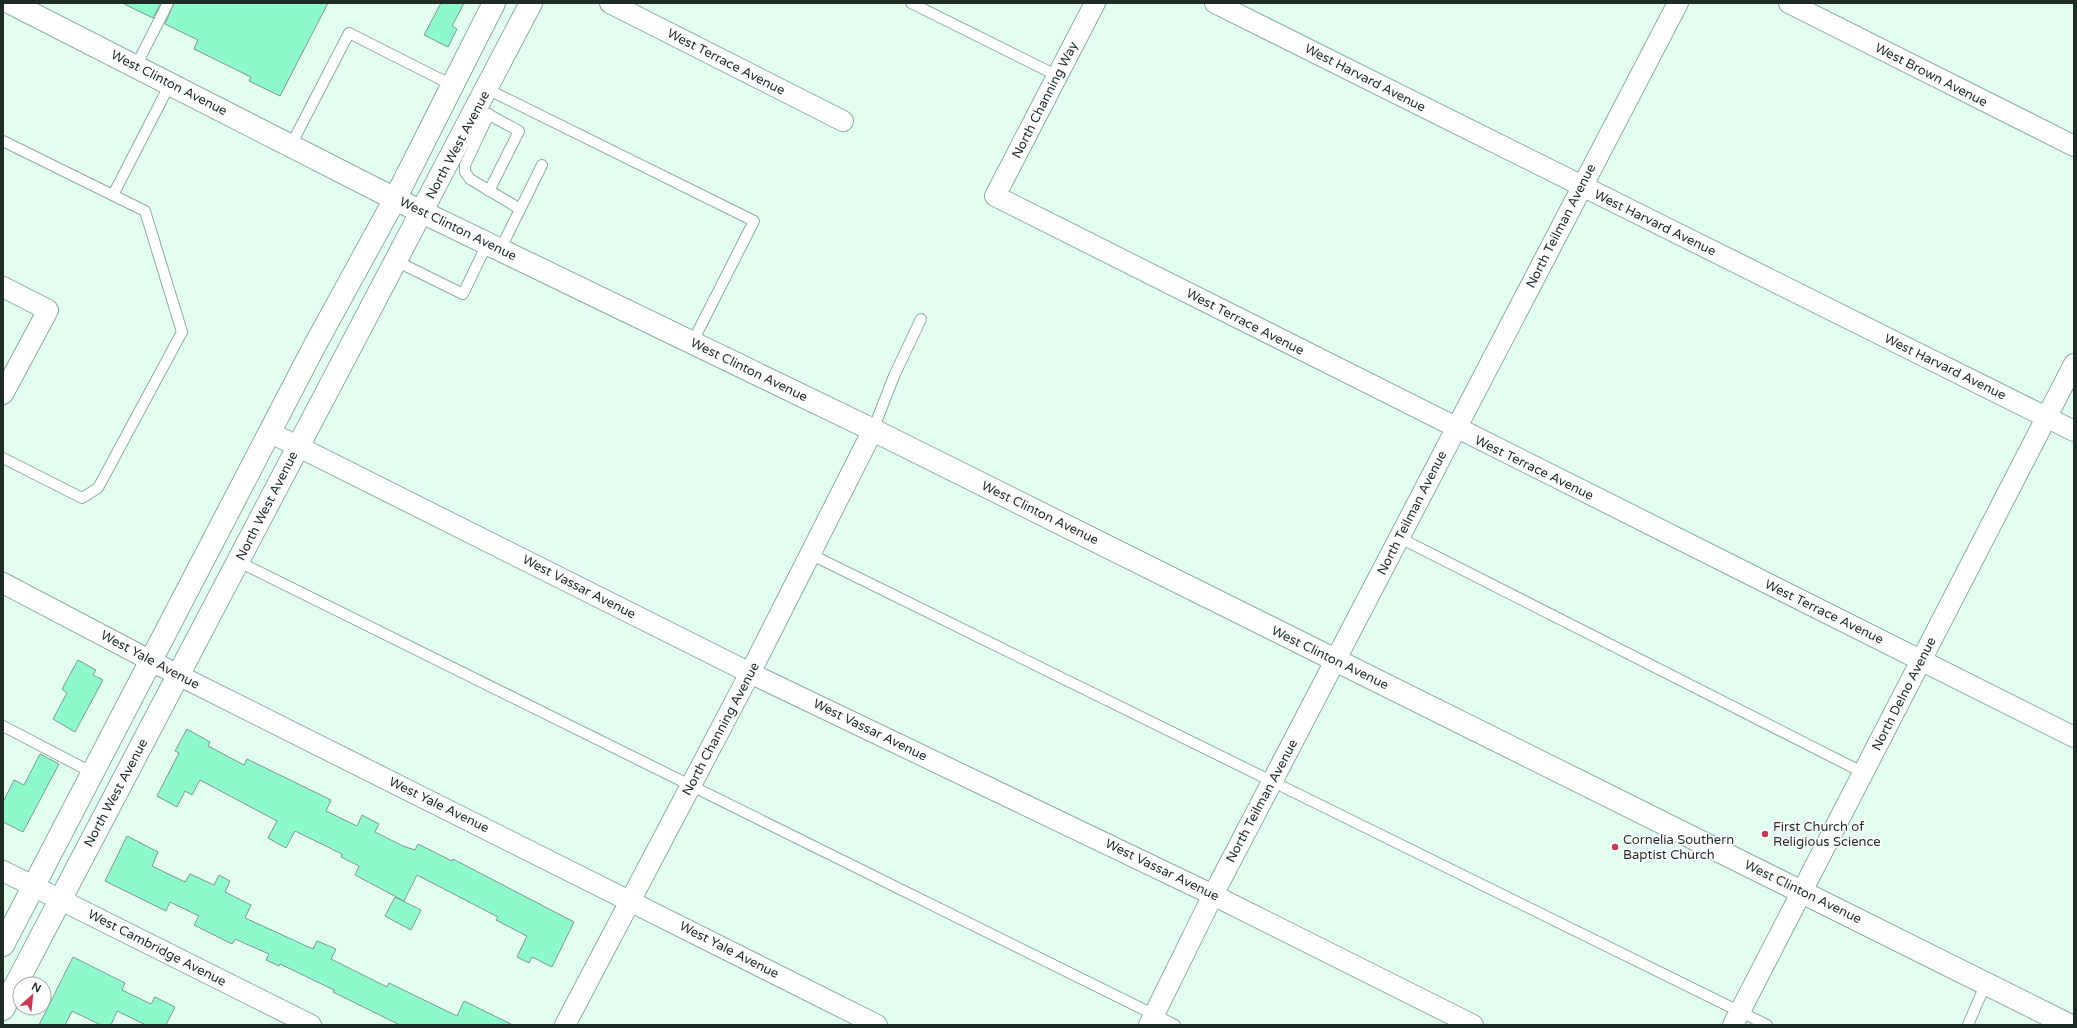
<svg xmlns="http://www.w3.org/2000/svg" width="2077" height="1028" font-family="'Varela Round',sans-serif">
  <rect width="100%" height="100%" fill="#e2fef1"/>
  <g fill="#8ff9ce" stroke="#7a9b8c">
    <polygon points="122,3 161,3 153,18"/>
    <polygon points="174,3 328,3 280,96 249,81 251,77 194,49 198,40 165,24"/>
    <polygon points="441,3 464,3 452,26 457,29 448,47 424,35"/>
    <polygon points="78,660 96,670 93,675 103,680 75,732 53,719 67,693 62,689"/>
    <polygon points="187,729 210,742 208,746 244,765 247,759 331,800 326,811 357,826 362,815 379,824 375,832 403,846 415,850 418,844 452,861 453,859 574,922 552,967 532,957 529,963 517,957 527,936 496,920 498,917 417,875 404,901 355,875 359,866 341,857 342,854 295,831 286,848 268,838 277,821 200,780 192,795 185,791 177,807 157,796 179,753 175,751"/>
    <polygon points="40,754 59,764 23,832 3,822 3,802 14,780 24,785"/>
    <polygon points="127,836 158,852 152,866 185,882 190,874 214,885 219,875 230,881 225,892 251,905 245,918 313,949 317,941 336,949 331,959 387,987 389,983 457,1016 464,1001 513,1025 400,1025 333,992 334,990 280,964 279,966 266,960 269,954 235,939 232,944 194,925 199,916 170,902 166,911 105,881"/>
    <polygon points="395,897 421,910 411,930 385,916"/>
    <polygon points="73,957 125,983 122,990 151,1004 155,997 175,1007 166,1025 146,1025 117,1011 111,1025 101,1025 72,1011 65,1025 39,1025"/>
  </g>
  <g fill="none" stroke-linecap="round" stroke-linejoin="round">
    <defs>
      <g id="service">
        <polyline points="911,3 1058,76"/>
        <polyline points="136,66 168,3"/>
        <polyline points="487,89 754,221 692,343"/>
        <polyline points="484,112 519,131 489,191"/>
        <polyline points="489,114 465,165 465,172 470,179 520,209"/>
        <polyline points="3,141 145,211 182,332 98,488 82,498 3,458"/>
        <polyline points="291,145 349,33 452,85"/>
        <polyline points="113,195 170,84"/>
        <polyline points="500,250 542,165"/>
        <polyline points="396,261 463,294 487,244"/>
        <polyline points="873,430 894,376 921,319"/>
        <polyline points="1400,538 1864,773"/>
        <polyline points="810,554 1767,1025"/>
        <polyline points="239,562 1175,1025"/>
        <polyline points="3,726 93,773"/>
        <polyline points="1968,1025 1986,983"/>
      </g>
      <g id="minor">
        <polyline points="610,3 843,121"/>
        <polyline points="1095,3 995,196 2074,737"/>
        <polyline points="1215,3 2074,431"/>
        <polyline points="1789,3 2074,146"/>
        <polyline points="3,287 48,310 3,394"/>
        <polyline points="269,432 750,673 1213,895 1473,1025"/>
        <polyline points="3,583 178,675 877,1025"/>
        <polyline points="3,871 311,1025"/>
        <polyline points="565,1025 750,673 873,430"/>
        <polyline points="1149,1025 1213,895 1678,3"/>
        <polyline points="1733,1025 2074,364"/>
      </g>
      <g id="secondary">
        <polyline points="11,3 395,199 873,430 2069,1025"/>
        <polyline points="3,945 315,345 395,199 494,3"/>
        <polyline points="3,1009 531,3"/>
      </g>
    </defs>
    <use href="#service" stroke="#8cad9e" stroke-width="12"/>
    <use href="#minor" stroke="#8cad9e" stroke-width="22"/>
    <use href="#secondary" stroke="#8cad9e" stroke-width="24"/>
    <use href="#service" stroke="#fff" stroke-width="10"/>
    <use href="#minor" stroke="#fff" stroke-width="20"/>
    <use href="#secondary" stroke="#fff" stroke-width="22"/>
  </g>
  <g fill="#ca3951" stroke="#fff" stroke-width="1.5">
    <circle cx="1765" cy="834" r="4"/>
    <circle cx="1615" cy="847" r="4"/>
  </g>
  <g text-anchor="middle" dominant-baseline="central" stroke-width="3" stroke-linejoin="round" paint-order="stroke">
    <g font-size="13" fill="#1f2c26" stroke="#fff">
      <text transform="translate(726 62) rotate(27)">West Terrace Avenue</text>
      <text transform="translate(1931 75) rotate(27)">West Brown Avenue</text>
      <text transform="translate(1365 78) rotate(27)">West Harvard Avenue</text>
      <text transform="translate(169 83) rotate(27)">West Clinton Avenue</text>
      <text transform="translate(1045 100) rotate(-63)">North Channing Way</text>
      <text transform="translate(458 145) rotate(-62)">North West Avenue</text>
      <text transform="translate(1655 223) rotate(26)">West Harvard Avenue</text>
      <text transform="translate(1561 226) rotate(-63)">North Teilman Avenue</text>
      <text transform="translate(458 229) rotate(26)">West Clinton Avenue</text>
      <text transform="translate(1245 322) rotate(27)">West Terrace Avenue</text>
      <text transform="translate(1945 367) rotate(26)">West Harvard Avenue</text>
      <text transform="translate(749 370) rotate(26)">West Clinton Avenue</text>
      <text transform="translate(1534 468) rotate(26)">West Terrace Avenue</text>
      <text transform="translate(267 506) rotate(-63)">North West Avenue</text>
      <text transform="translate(1040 513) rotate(26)">West Clinton Avenue</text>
      <text transform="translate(1412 513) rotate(-63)">North Teilman Avenue</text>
      <text transform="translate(579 587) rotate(27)">West Vassar Avenue</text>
      <text transform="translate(1824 612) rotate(26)">West Terrace Avenue</text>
      <text transform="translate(1330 658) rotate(26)">West Clinton Avenue</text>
      <text transform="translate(150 660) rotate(28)">West Yale Avenue</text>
      <text transform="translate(1904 694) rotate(-63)">North Delno Avenue</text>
      <text transform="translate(721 729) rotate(-62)">North Channing Avenue</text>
      <text transform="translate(870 730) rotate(26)">West Vassar Avenue</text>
      <text transform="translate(116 793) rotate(-62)">North West Avenue</text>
      <text transform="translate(1262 801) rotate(-62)">North Teilman Avenue</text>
      <text transform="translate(439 805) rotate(26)">West Yale Avenue</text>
      <text transform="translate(1162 870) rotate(26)">West Vassar Avenue</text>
      <text transform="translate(1803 892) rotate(26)">West Clinton Avenue</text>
      <text transform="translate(157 948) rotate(27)">West Cambridge Avenue</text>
      <text transform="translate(729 950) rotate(27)">West Yale Avenue</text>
    </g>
    <g font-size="13" fill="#1f2c26" stroke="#fff" text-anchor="start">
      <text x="1773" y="827">First Church of<tspan x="1773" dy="15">Religious Science</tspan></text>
      <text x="1623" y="840">Cornelia Southern<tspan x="1623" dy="15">Baptist Church</tspan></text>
    </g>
  </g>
  <rect width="2077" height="1028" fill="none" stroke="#1f2c26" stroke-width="8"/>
  <g transform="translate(32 996) rotate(27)"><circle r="19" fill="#ffffff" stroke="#a5aba8"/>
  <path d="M0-3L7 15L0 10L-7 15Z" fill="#ca3951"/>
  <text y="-6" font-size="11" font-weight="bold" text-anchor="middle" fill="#1f2c26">N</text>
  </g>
</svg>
